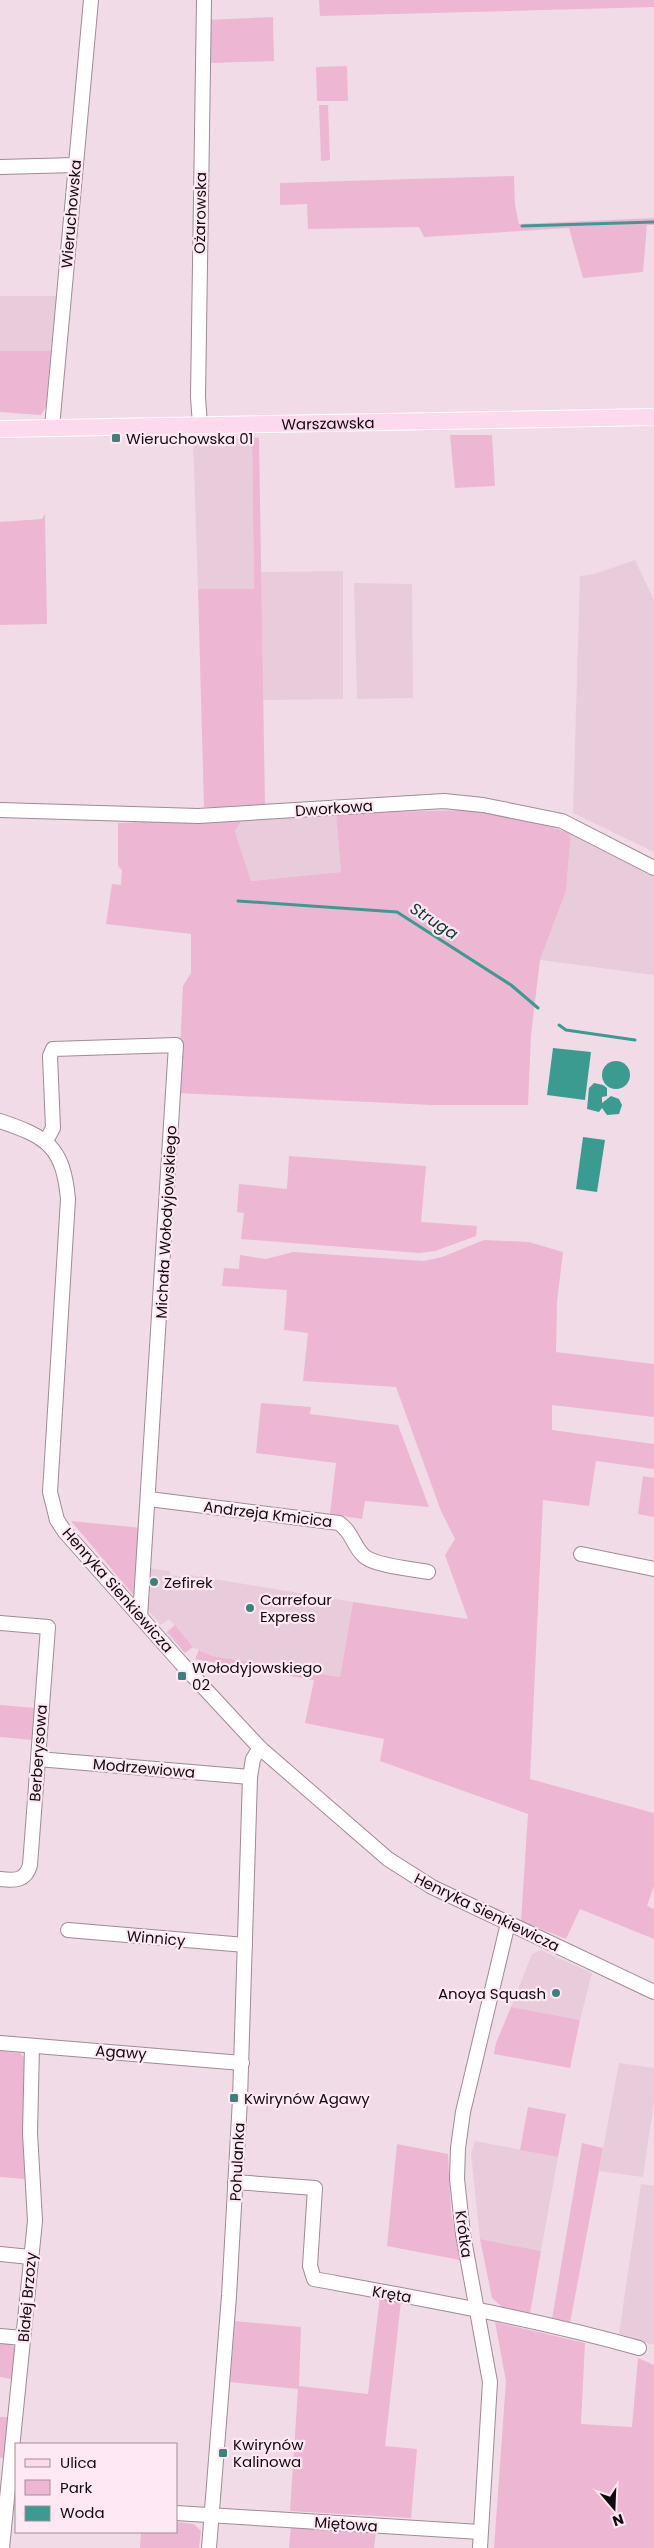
<svg xmlns="http://www.w3.org/2000/svg" width="654" height="2548" font-family="Poppins,sans-serif">
  <rect width="100%" height="100%" fill="#f1dbe6"/>
  <g fill="#e9ccdb">
    <polygon points="0,296 57,296 51,351 0,351"/>
    <polygon points="252,437 254,589 198,589 193,438"/>
    <polygon points="635,560 654,600 654,852 573,813 580,576 594,574"/>
    <polygon points="343,571 343,699 263,700 261,572"/>
    <polygon points="354,583 412,584 413,698 357,699"/>
    <polygon points="336,813 341,872 251,881 235,831 243,819"/>
    <polygon points="571,833 654,871 654,975 540,960 566,891"/>
    <polygon points="147,1568 170,1571 170,1575 189,1578 190,1575 353,1602 340,1677 212,1656 193,1647 169,1619 161,1625 144,1605"/>
    <polygon points="541,1950 592,1973 580,2020 511,2007 532,1954"/>
    <polygon points="619,2063 654,2068 654,2101 643,2177 599,2171"/>
    <polygon points="475,2141 558,2157 541,2251 480,2239 471,2154"/>
    <polygon points="641,2184 654,2186 654,2345 619,2334"/>
  </g>
  <g fill="#edb7d4">
    <polygon points="319,0 654,0 654,7 320,16"/>
    <polygon points="273,17 274,61 211,63 205,61 206,20"/>
    <polygon points="347,66 348,101 317,101 316,67"/>
    <polygon points="319,105 328,105 330,160 321,161"/>
    <polygon points="514,176 515,205 519,224 654,218 654,225 647,225 643,272 583,278 569,228 424,237 419,227 308,229 307,204 280,205 280,183"/>
    <polygon points="0,351 51,351 46,407 41,415 0,412"/>
    <polygon points="450,435 492,435 495,486 455,488"/>
    <polygon points="252,437 259,438 265,807 204,807 198,589 254,589"/>
    <polygon points="45,514 47,624 0,625 0,522 42,519"/>
    <polygon points="470,810 499,812 571,833 566,891 540,960 531,1035 528,1105 431,1105 178,1093 183,986 191,973 191,934 106,924 112,884 121,885 122,870 118,866 118,823 243,819 235,831 251,881 341,872 336,813"/>
    <polygon points="289,1156 426,1166 421,1222 477,1226 476,1236 435,1251 419,1253 241,1239 244,1213 237,1212 239,1184 287,1189"/>
    <polygon points="484,1240 529,1242 563,1252 557,1302 556,1352 654,1364 654,1417 552,1405 552,1430 654,1444 654,1469 596,1461 589,1506 543,1500 530,1779 654,1813 654,1886 647,1906 654,1909 654,1939 580,1909 566,1939 521,1921 528,1814 380,1761 384,1739 305,1723 314,1680 195,1659 199,1650 212,1656 340,1677 353,1602 468,1619 445,1555 455,1539 441,1511 396,1387 303,1381 308,1333 284,1330 287,1290 222,1286 224,1268 239,1269 240,1255 266,1259 293,1252 424,1261 442,1257"/>
    <polygon points="261,1403 311,1407 310,1414 398,1425 429,1507 365,1501 362,1519 330,1514 336,1463 256,1453"/>
    <polygon points="643,1476 654,1478 654,1517 638,1514"/>
    <polygon points="71,1521 142,1528 136,1598"/>
    <polygon points="175,1625 193,1647 185,1653 167,1632"/>
    <polygon points="0,1705 35,1708 33,1740 0,1737"/>
    <polygon points="511,2007 580,2020 570,2068 494,2054 496,2043"/>
    <polygon points="0,2051 20,2053 27,2060 23,2134 25,2179 0,2177"/>
    <polygon points="528,2107 566,2114 558,2157 520,2150"/>
    <polygon points="582,2143 603,2148 570,2323 552,2319"/>
    <polygon points="397,2144 448,2154 451,2210 460,2260 387,2246"/>
    <polygon points="480,2239 541,2251 530,2314 504,2309 492,2298"/>
    <polygon points="380,2297 401,2301 385,2446 417,2449 411,2518 290,2511 298,2389 230,2382 235,2321 301,2327 299,2386 368,2394"/>
    <polygon points="495,2322 585,2343 581,2424 632,2427 638,2358 654,2365 654,2548 494,2548 506,2381"/>
    <polygon points="0,2342 10,2343 16,2349 12,2379 0,2377"/>
    <polygon points="0,2417 8,2417 4,2458 0,2458"/>
    <polygon points="176,2522 194,2524 201,2531 199,2548 140,2548 141,2532 176,2532"/>
    <polygon points="291,2527 376,2532 374,2548 289,2548"/>
  </g>
  <g fill="#3c9b91">
    <polygon points="553,1048 591,1052 585,1100 547,1095"/>
    <circle cx="616" cy="1075" r="14"/>
    <polygon points="594,1083 603,1085 607,1088 607,1096 602,1097 602,1103 611,1096 619,1099 622,1105 619,1114 607,1115 602,1108 599,1112 587,1109 589,1088"/>
    <polygon points="583,1137 605,1140 597,1192 576,1189"/>
  </g>
  <g fill="none" stroke-linecap="round" stroke-linejoin="round">
    <g stroke="#3c9b91" stroke-width="3">
      <polyline points="522,226 654,222"/>
      <polyline points="238,901 397,912 511,985 538,1008"/>
      <polyline points="559,1025 566,1030 635,1040"/>
    </g>
    <defs>
      <g id="minor">
        <polyline points="0,167 75,165"/>
        <polyline points="200,425 198,397 204,0"/>
        <polyline points="52,427 91,0"/>
        <polyline points="0,810 198,816 444,801 483,805 562,821 654,868"/>
        <path d="M0 1121C47 1137 63 1146 68 1199L50 1492 57 1520 65 1532 181 1663 260 1748 388 1859 432 1887 654 1992"/>
        <polyline points="46,1141 53,1128 50,1056 53,1049 176,1045 140,1617"/>
        <path d="M149 1499 339 1523C353 1533 353 1546 364 1556 375 1566 413 1569 428 1572"/>
        <polyline points="581,1554 654,1569"/>
        <path d="M0 1623 48 1627 30 1865C26 1881 14 1881 0 1879"/>
        <polyline points="38,1759 250,1777"/>
        <polyline points="68,1930 245,1945"/>
        <polyline points="0,2043 242,2063"/>
        <path d="M235 2182 315 2188 310 2266 314 2279C423 2299 532 2318 639 2348"/>
        <polyline points="0,2254 30,2257"/>
        <polyline points="0,2336 23,2338"/>
        <polyline points="176,2513 480,2532"/>
        <polyline points="2,2548 35,2221 30,2133 32,2046"/>
        <polyline points="209,2548 229,2296 240,2099 250,1777 253,1759 260,1748"/>
        <polyline points="480,2548 490,2382 463,2234 457,2179 458,2148 463,2112 508,1923"/>
      </g>
      <g id="major">
        <path id="s1" d="M0 429 654 417"/>
      </g>
    </defs>
    <use href="#minor" stroke="#9f8b95" stroke-width="16"/>
    <use href="#major" stroke="#fff" stroke-width="18"/>
    <use href="#minor" stroke="#fff" stroke-width="14"/>
    <use href="#major" stroke="#fcd9ec" stroke-width="16"/>
  </g>
  <g fill="#3c827a" stroke="#fee8f3" stroke-width="2">
    <rect x="111" y="433" width="10" height="10" rx="2.5"/>
    <circle cx="154" cy="1582" r="5"/>
    <circle cx="250" cy="1608" r="5"/>
    <rect x="177" y="1671" width="10" height="10" rx="2.5"/>
    <circle cx="556" cy="1993" r="5"/>
    <rect x="229" y="2093" width="10" height="10" rx="2.5"/>
    <rect x="218" y="2448" width="10" height="10" rx="2.5"/>
  </g>
  <g text-anchor="middle" dominant-baseline="central" stroke-width="4.5" stroke-linejoin="round" paint-order="stroke">
    <g font-size="15" fill="#110a0e" stroke="#fee8f3">
      <text transform="translate(200 213) rotate(-89)">Ożarowska</text>
      <text transform="translate(71 214) rotate(-85)">Wieruchowska</text>
      <text stroke="none"><textPath href="#s1" startOffset="328">Warszawska</textPath></text>
      <text transform="translate(334 808) rotate(-4)">Dworkowa</text>
      <text transform="translate(166 1222) rotate(-87)">Michała Wołodyjowskiego</text>
      <text transform="translate(268 1514) rotate(7)">Andrzeja Kmicica</text>
      <text transform="translate(118 1590) rotate(49)">Henryka Sienkiewicza</text>
      <text transform="translate(38 1753) rotate(-86)">Berberysowa</text>
      <text transform="translate(144 1768) rotate(5)">Modrzewiowa</text>
      <text transform="translate(487 1912) rotate(26)">Henryka Sienkiewicza</text>
      <text transform="translate(156 1938) rotate(5)">Winnicy</text>
      <text transform="translate(121 2052) rotate(4)">Agawy</text>
      <text transform="translate(237 2162) rotate(-87)">Pohulanka</text>
      <text transform="translate(464 2234) rotate(82)">Krótka</text>
      <text transform="translate(392 2294) rotate(10)">Kręta</text>
      <text transform="translate(27 2297) rotate(-85)">Białej Brzozy</text>
      <text transform="translate(346 2524) rotate(4)">Miętowa</text>
    </g>
    <g font-size="15" fill="#110a0e" stroke="#fee8f3" text-anchor="start">
      <text x="126" y="438">Wieruchowska 01</text>
      <text x="164" y="1582">Zefirek</text>
      <text x="260" y="1599">Carrefour<tspan x="260" dy="17">Express</tspan></text>
      <text x="192" y="1667">Wołodyjowskiego<tspan x="192" dy="17">02</tspan></text>
      <text x="546" y="1993" text-anchor="end">Anoya Squash</text>
      <text x="244" y="2098">Kwirynów Agawy</text>
      <text x="233" y="2444">Kwirynów<tspan x="233" dy="17">Kalinowa</tspan></text>
    </g>
    <g font-size="16" font-style="italic" fill="#0b3833" stroke="#fee8f3">
      <text transform="translate(434 921) rotate(33)">Struga</text>
    </g>
  </g>
  <rect x="15" y="2443" width="162" height="90" fill="#fee8f3" stroke="#9f8f97"/>
  <rect x="25" y="2459" width="25" height="8" fill="#fcd9ec" stroke="#9f8f97"/>
  <text x="60" y="2468" font-size="15" fill="#110a0e">Ulica</text>
  <rect x="25" y="2480" width="25" height="15" fill="#edb7d4" stroke="#9f8f97"/>
  <text x="60" y="2493" font-size="15" fill="#110a0e">Park</text>
  <rect x="25" y="2506" width="25" height="15" fill="#3c9b91" stroke="#9f8f97"/>
  <text x="60" y="2518" font-size="15" fill="#110a0e">Woda</text>
  <g transform="translate(614 2508) rotate(161)" stroke="#fee8f3" stroke-width="4" paint-order="stroke">
  <path d="M0-4L9 19L0 12L-9 19Z" fill="#110a0e"/>
  <text y="-8" font-size="14" font-weight="bold" text-anchor="middle" fill="#110a0e">N</text>
  </g>
</svg>
